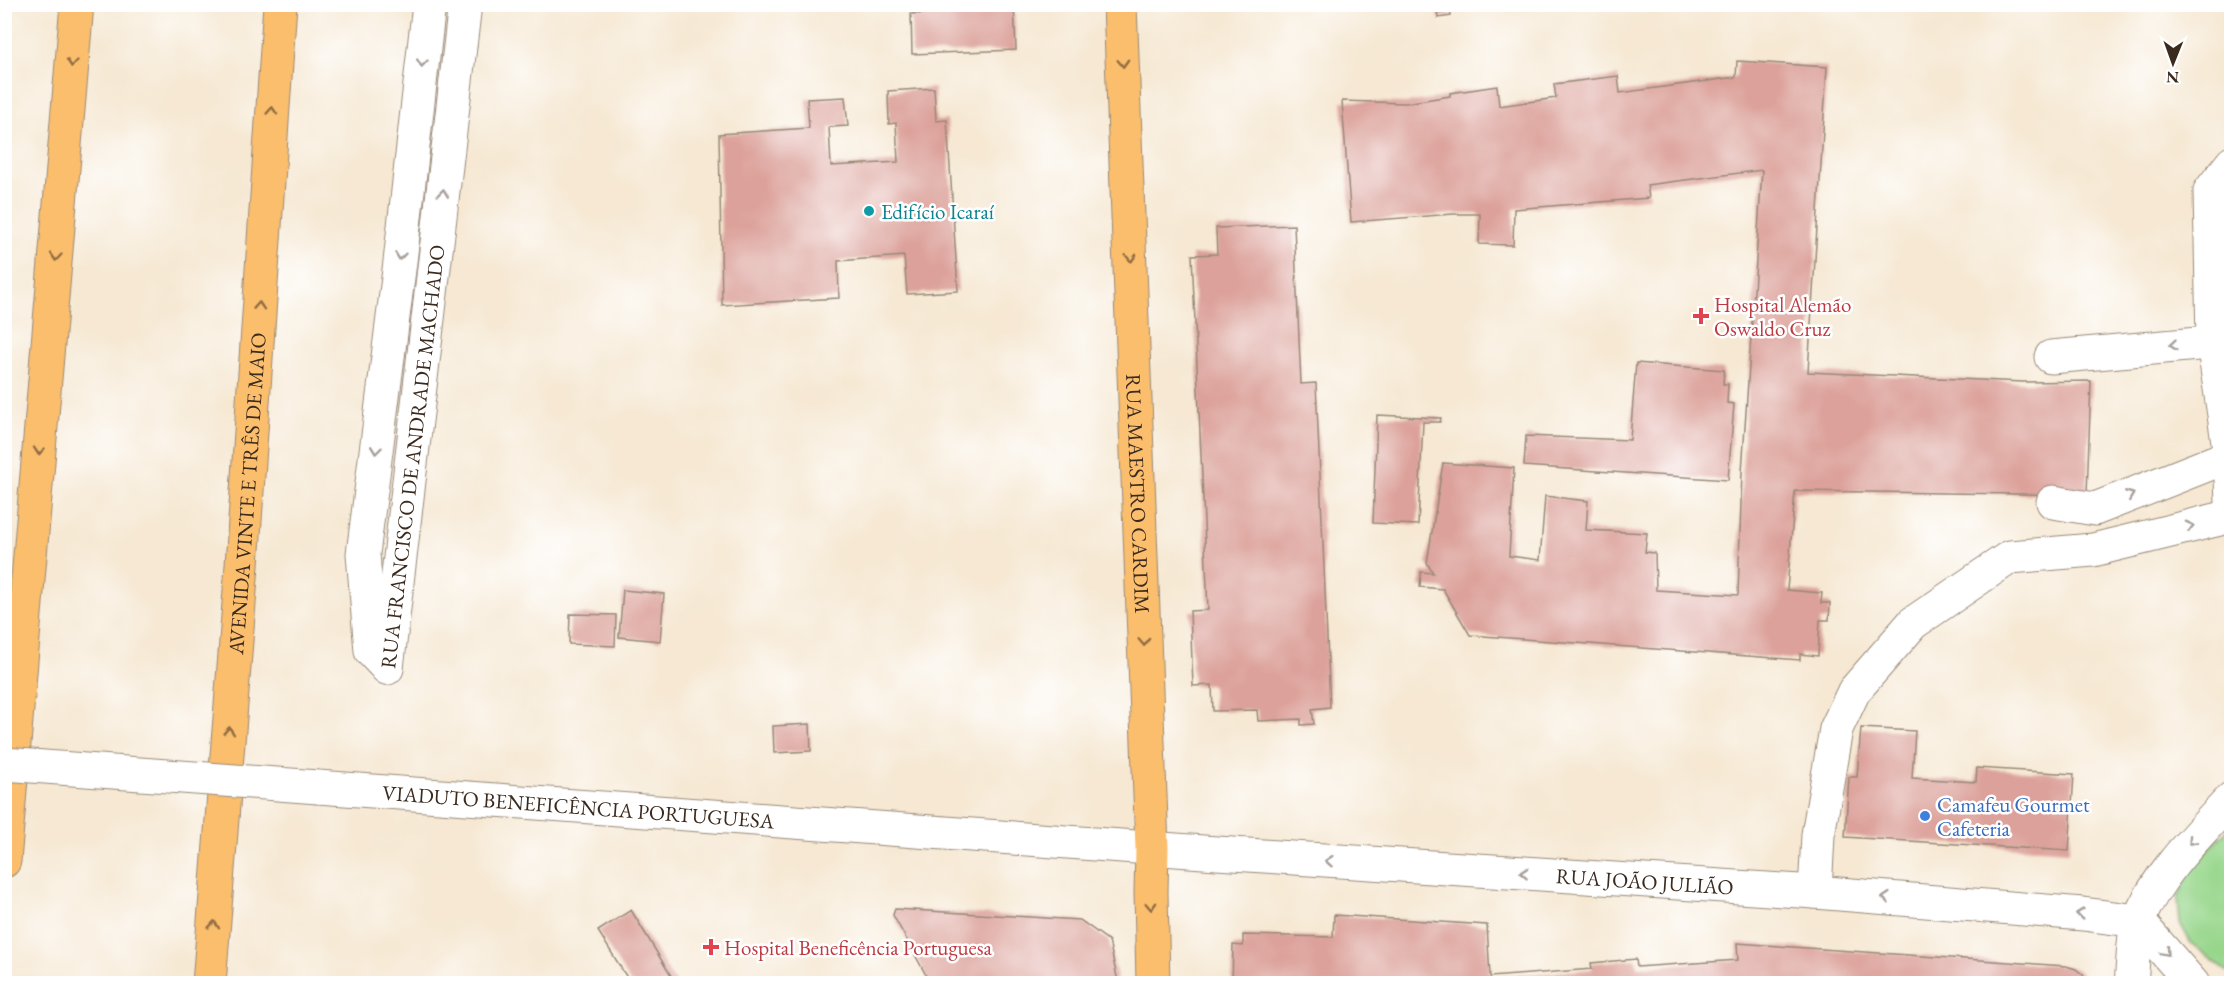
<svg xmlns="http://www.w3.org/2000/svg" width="2236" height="988" font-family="'EB Garamond',serif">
  <rect width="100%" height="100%" fill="#fff"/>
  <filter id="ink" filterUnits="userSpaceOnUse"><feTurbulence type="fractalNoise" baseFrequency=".0167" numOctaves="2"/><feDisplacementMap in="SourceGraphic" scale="12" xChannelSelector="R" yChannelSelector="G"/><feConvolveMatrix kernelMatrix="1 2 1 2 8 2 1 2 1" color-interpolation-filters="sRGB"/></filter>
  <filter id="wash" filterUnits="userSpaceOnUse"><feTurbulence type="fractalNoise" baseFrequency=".008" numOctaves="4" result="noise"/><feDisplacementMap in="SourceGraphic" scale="24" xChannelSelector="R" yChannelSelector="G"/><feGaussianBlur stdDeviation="1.35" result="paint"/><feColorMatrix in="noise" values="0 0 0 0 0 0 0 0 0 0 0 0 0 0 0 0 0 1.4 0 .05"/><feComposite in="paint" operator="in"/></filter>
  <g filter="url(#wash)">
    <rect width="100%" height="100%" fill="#f6e8d3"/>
    <polygon fill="#97d68b" stroke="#698054" stroke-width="1.5" points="2231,826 2231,975 2191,943 2180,923 2178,898 2189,871"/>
    <g id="blocks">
      <g fill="#dca19a">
        <polygon points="931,4 1014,4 1016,50 912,54 911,14 931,13"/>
        <polygon points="1436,4 1450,4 1451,16 1438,18"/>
        <polygon points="1737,61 1827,67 1808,372 2023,382 2091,381 2087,495 1795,491 1787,590 1822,593 1821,603 1830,603 1829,620 1820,620 1818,656 1800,654 1800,660 1470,635 1443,589 1420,587 1421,572 1433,573 1427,563 1443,463 1514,468 1509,556 1540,560 1545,496 1588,501 1586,530 1647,533 1645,552 1655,553 1656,590 1738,595 1742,472 1762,170 1647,185 1649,198 1514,209 1513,245 1479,244 1480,214 1453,214 1351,222 1342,101 1405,103 1450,96 1450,93 1497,86 1499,106 1556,98 1554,84 1618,76 1620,93 1736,77"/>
        <polygon points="934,88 936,121 947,120 958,291 907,294 904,256 838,261 839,298 722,305 719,134 809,128 807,99 845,97 848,126 829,127 831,166 898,162 896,123 889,124 888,91"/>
        <polygon points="1294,225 1301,384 1316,383 1330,707 1312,709 1314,724 1301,725 1301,719 1258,721 1257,710 1213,711 1212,685 1193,686 1190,611 1208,610 1192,255 1217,254 1216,228"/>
        <polygon points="1636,363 1724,370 1723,384 1728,384 1727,403 1734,404 1728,480 1524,466 1526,436 1630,440"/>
        <polygon points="1377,415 1441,418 1440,422 1423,422 1418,525 1373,523"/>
        <polygon points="623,590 664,594 660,641 619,637"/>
        <polygon points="570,614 616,615 615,646 569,644"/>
        <polygon points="810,724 811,751 774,753 773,726"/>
        <polygon points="1861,728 1915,731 1912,778 1976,782 1977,768 2074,774 2069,851 1845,837 1849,777 1857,777"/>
        <polygon points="895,909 1080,920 1109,941 1117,977 1114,984 931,984 893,915"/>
        <polygon points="631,910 676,984 631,984 598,931"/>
        <polygon points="1334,915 1487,925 1490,977 1592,969 1591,963 1636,959 1637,967 1738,960 1737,943 2066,966 2076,969 2083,975 2087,984 1232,984 1233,945 1243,946 1243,935 1333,937"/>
      </g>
    </g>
  </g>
  <g filter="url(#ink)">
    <use href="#blocks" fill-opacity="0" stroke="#988978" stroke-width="1.5"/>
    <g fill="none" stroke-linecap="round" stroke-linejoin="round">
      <defs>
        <g id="minor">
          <polyline points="2232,163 2210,191 2213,342 2230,455 2232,502"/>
          <polyline points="2051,357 2232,341"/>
          <polyline points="2053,502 2095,509 2232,455"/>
          <polyline points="387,668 371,651 363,554 400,262 429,4"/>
          <path id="s1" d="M387 668 465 4"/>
          <path id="s2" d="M318 787 1217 853 1815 892 2083 914 2138 921"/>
          <polyline points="1815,892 1818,835 1836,729 1854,691 1913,623 2010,557 2093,550 2232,516"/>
          <polyline points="2138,921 2193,984"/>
          <path d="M2131 984C2133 967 2133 933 2139 919 2159 872 2198 835 2232 798"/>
        </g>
        <g id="major">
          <path id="s3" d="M1120 4 1152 848 1151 892 1153 984"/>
        </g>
        <g id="highway">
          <polyline points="4,861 77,4"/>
          <path id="s4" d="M209 984 242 565 280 4"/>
        </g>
      </defs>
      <use href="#minor" stroke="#988978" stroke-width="35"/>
      <use href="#major" stroke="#988978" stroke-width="35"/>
      <use href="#highway" stroke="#988978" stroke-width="35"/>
      <use href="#minor" stroke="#fff" stroke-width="33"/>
      <use href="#major" stroke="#fabe6d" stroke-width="33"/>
      <use href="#highway" stroke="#fabe6d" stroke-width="33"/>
      <defs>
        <polyline id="minor-bridge" points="4,764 318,787"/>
      </defs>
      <use href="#minor-bridge" stroke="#988978" stroke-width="35" stroke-linecap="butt"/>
      <use href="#minor-bridge" stroke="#fff" stroke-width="33"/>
    </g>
    <defs><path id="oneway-chevron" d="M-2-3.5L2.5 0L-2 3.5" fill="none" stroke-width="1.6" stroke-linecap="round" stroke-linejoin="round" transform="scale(1.5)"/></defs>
    <g stroke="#916d42">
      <use href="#oneway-chevron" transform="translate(72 63) rotate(95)"/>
      <use href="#oneway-chevron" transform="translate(1123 63) rotate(88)"/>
      <use href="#oneway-chevron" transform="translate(272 111) rotate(-86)"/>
      <use href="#oneway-chevron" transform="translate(56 257) rotate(95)"/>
      <use href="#oneway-chevron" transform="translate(1131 258) rotate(88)"/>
      <use href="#oneway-chevron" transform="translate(259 306) rotate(-86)"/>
      <use href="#oneway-chevron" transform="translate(39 451) rotate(95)"/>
      <use href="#oneway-chevron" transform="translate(1144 642) rotate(88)"/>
      <use href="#oneway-chevron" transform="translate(229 731) rotate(-86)"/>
      <use href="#oneway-chevron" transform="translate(1151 906) rotate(88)"/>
      <use href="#oneway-chevron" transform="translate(214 925) rotate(-86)"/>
    </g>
    <g stroke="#a79f9a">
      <use href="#oneway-chevron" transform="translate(422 63) rotate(96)"/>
      <use href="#oneway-chevron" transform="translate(443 193) rotate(-83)"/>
      <use href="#oneway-chevron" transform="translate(400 256) rotate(97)"/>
      <use href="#oneway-chevron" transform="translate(2173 345) rotate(175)"/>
      <use href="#oneway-chevron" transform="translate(376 450) rotate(97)"/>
      <use href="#oneway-chevron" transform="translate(2130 495) rotate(-22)"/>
      <use href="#oneway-chevron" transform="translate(2190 526) rotate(-14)"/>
      <use href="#oneway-chevron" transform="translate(2192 841) rotate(132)"/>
      <use href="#oneway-chevron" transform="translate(1329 861) rotate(-176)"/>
      <use href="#oneway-chevron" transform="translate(1524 873) rotate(-176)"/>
      <use href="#oneway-chevron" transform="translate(1886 898) rotate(-175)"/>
      <use href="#oneway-chevron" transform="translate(2080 914) rotate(-174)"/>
      <use href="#oneway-chevron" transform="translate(2166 952) rotate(49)"/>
    </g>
  </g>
  <circle fill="#0f9aa8" stroke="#fff" stroke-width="2" cx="869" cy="211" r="6"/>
  <g fill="#e0444e" stroke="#fff" stroke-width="2">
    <path d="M1698 307h6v6h6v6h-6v6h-6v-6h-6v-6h6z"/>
    <path d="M708 938h6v6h6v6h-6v6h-6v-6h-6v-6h6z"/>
  </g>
  <circle fill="#3f7fe0" stroke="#fff" stroke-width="2" cx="1925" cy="816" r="6"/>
  <g text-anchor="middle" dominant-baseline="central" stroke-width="5" stroke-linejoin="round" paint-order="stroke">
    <g font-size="21" fill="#0d838f" stroke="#fff" text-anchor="start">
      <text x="881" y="211">Edifício Icaraí</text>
    </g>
    <g font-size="21" fill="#be3a42" stroke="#fff" text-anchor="start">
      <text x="1714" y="304">Hospital Alemão<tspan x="1714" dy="24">Oswaldo Cruz</tspan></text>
      <text x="724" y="947">Hospital Beneficência Portuguesa</text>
    </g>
    <g font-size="21" fill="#3b2a1e" stroke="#fff">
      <text stroke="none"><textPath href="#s1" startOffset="213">RUA FRANCISCO DE ANDRADE MACHADO</textPath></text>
      <text stroke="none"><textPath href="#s4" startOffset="492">AVENIDA VINTE E TRÊS DE MAIO</textPath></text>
      <text stroke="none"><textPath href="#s3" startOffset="490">RUA MAESTRO CARDIM</textPath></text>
      <text stroke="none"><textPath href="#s2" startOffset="261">VIADUTO BENEFICÊNCIA PORTUGUESA</textPath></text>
      <text stroke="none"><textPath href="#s2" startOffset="1330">RUA JOÃO JULIÃO</textPath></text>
    </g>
    <g font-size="21" fill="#366cbe" stroke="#fff" text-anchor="start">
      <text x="1937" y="804">Camafeu Gourmet<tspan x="1937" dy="24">Cafeteria</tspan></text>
    </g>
  </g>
  <rect width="2236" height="988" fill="none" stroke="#fff" stroke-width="24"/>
  <g transform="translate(2173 63) rotate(181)" stroke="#ffffff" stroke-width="4.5" paint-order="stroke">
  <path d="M0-4.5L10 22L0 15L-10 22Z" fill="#3b2a1e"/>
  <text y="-9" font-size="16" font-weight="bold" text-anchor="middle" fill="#3b2a1e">N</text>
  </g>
</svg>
